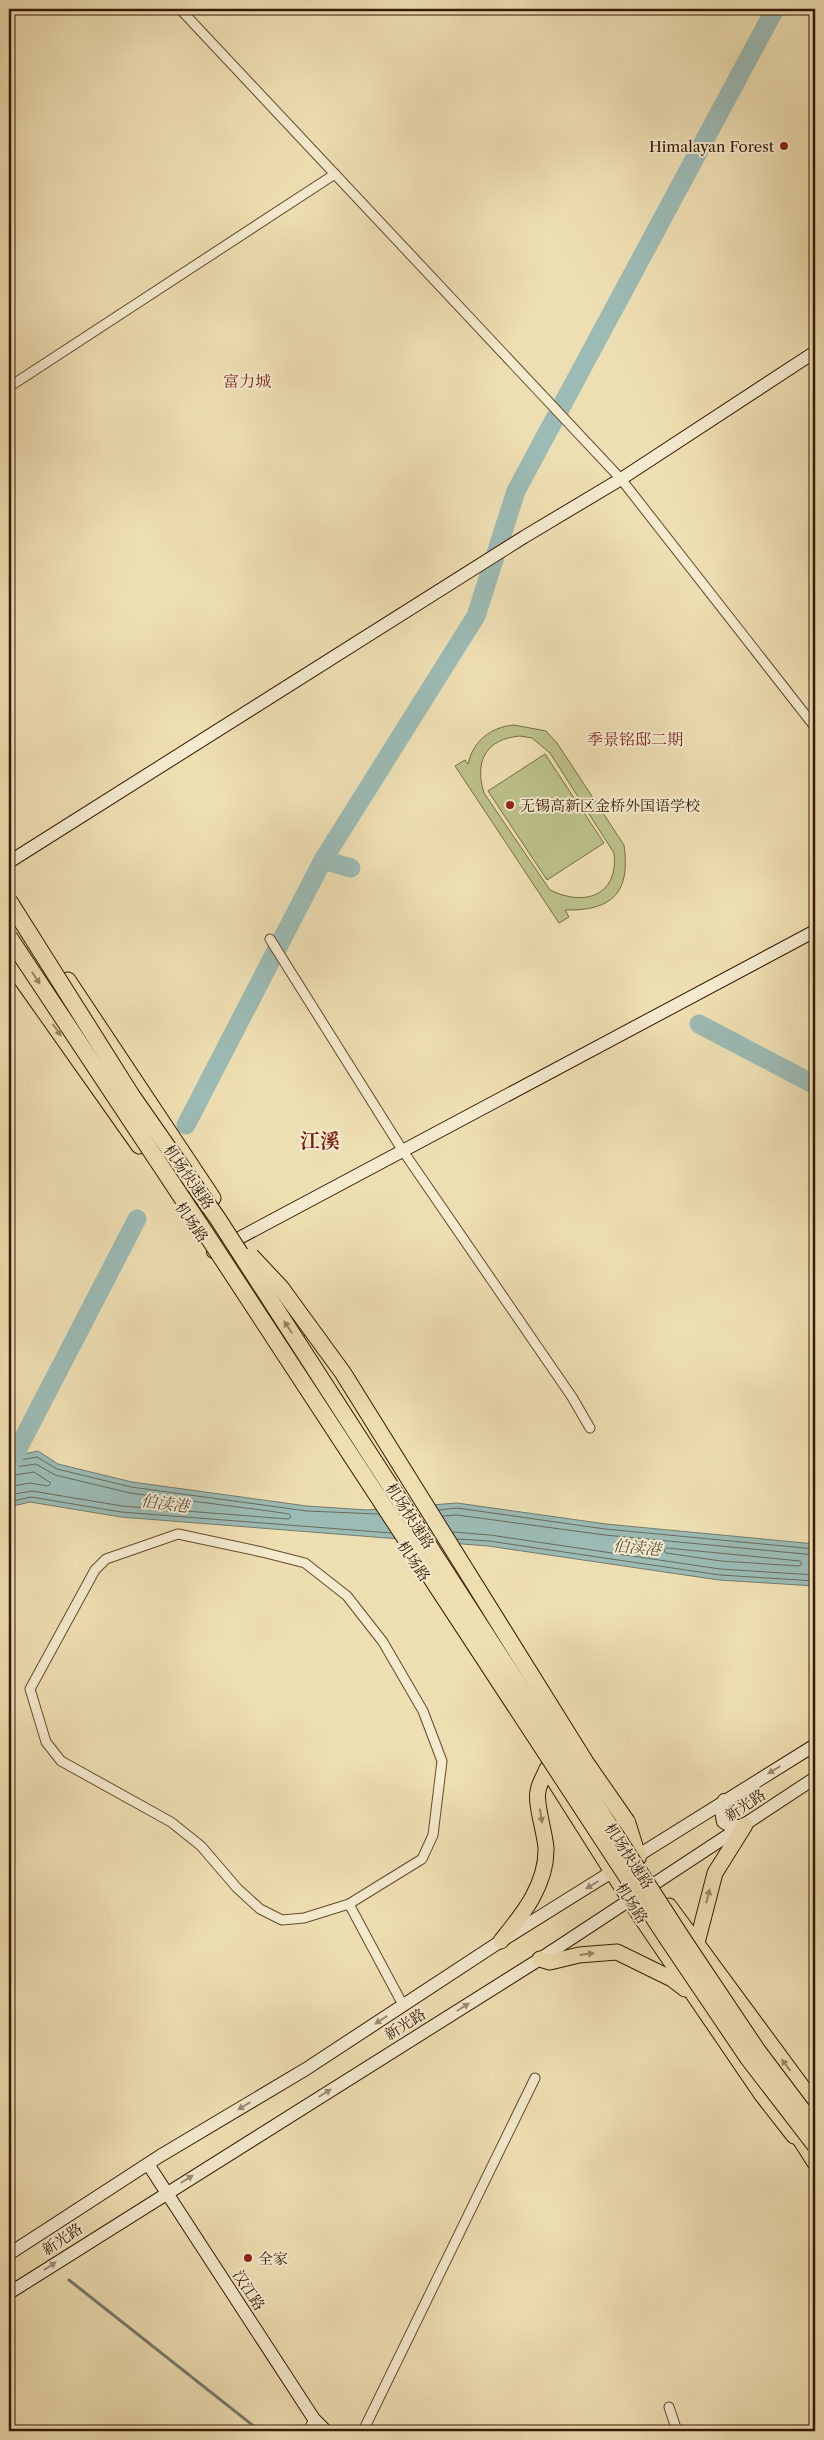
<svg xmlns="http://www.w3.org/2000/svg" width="824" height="2440" font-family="'Libre Caslon Text','Noto Serif SC',serif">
  <rect width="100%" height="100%" fill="#eedfb3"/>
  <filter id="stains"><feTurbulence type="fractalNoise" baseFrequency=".004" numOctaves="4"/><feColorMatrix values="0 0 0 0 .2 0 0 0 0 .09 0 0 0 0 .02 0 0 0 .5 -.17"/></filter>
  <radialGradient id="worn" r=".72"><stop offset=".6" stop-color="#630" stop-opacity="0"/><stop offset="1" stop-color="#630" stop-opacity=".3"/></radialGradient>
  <g fill="#bcc18a" stroke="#786c46" fill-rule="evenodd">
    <path d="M514 725 546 731 557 743 624 845C631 893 612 911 565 910L569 917 559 923 455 766 465 760 468 764C473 741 491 727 514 725ZM520 736 532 738 550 753 614 853C619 896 584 907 550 890L484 793C474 761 486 739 520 736Z"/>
    <polygon points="545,754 604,843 547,880 488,791"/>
  </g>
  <polygon fill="#9cbbb5" stroke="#737a6d" points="38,1451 58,1464 132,1482 307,1506 367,1510 457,1503 606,1524 815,1544 815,1586 719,1580 488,1546 121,1517 30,1502 9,1507 9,1457"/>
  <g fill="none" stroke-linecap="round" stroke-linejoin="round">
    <g stroke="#686a5c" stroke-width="1">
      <polyline points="9,1462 37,1457 57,1469 131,1487 307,1511 378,1514"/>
      <polyline points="9,1468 36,1464 55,1475 130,1493 269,1511 289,1514 291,1517 288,1519 122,1506 32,1491 9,1495"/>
      <polyline points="9,1476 34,1472 51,1483 48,1486 29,1483 9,1487"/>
      <polyline points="9,1502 31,1497 121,1512 391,1533"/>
      <polyline points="439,1510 457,1508 605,1529 815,1549"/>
      <polyline points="443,1516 457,1515 605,1535 815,1555"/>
      <polyline points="453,1532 490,1535 720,1569 815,1575"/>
      <polyline points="457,1539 489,1541 720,1575 815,1581"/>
      <polygon points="667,1548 800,1561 802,1564 799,1566 721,1561 666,1553 664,1551"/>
    </g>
    <polyline stroke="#737a6d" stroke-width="3" points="69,2280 260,2431"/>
    <g stroke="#9cbbb5" stroke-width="19">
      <polyline points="323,860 351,868"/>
      <polyline points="699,1024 815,1085"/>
      <polyline points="186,1125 323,860 476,616 516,491 775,9"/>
      <polyline points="9,1466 137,1219"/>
    </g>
    <defs>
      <g id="street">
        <polyline points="180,9 621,479 815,727"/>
        <polyline points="9,387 335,174"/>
        <polyline points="270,939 403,1151 572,1397 590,1428"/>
        <polyline points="349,1904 304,1918 282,1920 260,1909 237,1888 201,1846 171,1822 61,1761 46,1742 30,1689 95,1570 106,1559 178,1534 262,1552 305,1563 347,1596 383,1642 423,1711 442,1761 433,1835 422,1859 349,1904 403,2005"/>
        <polyline points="669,2407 677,2431"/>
        <polyline points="308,2431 314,2419"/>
        <polyline points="363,2431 535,2078"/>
      </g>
      <g id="secondary">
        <polyline points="9,862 524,537 621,479 815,352"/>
        <polyline points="213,1252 815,931"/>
        <polyline points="724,1800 721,1811 723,1822 732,1827 744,1825"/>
        <polyline points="148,2164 314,2419 326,2431"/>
        <polyline points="9,2254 160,2156 306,2069 501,1941 815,1745"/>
        <polyline points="9,2293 540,1959 815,1778"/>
      </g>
      <g id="primary">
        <polyline points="9,962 139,1146"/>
        <polyline points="68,980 213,1198"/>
        <polyline points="311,1340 519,1670"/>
        <polyline points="547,1769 642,1919 762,2095 794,2136"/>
        <polyline points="669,1906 815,2104"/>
        <path d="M501 1941C522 1915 547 1885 546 1848 545 1833 535 1803 538 1791 539 1784 544 1776 547 1769"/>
        <polyline points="697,1943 715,1873 745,1825"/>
        <polyline points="540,1959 550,1962 579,1955 617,1952 672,1979 685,1989"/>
      </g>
      <g id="highway">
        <polyline points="627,1822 638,1857"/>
        <polyline points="789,2121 815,2162"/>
      </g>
    </defs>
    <use href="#street" stroke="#634a2e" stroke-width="11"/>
    <use href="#secondary" stroke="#351802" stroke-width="14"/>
    <use href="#primary" stroke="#351802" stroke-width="17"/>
    <use href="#highway" stroke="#351802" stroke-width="18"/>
    <use href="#street" stroke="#f4eace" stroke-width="9"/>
    <use href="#secondary" stroke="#f4eace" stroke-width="12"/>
    <use href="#primary" stroke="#eedfb3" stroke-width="15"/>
    <use href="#highway" stroke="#eedfb3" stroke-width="16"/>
    <defs>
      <g id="highway-bridge">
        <polyline points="9,901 132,1096 218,1219 682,1938 757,2050 815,2127"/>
        <polyline points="9,937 206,1234 667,1938 748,2058 815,2145"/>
        <polyline points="251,1256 281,1288 343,1373 586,1763 627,1822"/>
      </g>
    </defs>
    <use href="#highway-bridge" stroke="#351802" stroke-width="18" stroke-linecap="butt"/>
    <use href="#highway-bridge" stroke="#eedfb3" stroke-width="16"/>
  </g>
  <defs><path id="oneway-solid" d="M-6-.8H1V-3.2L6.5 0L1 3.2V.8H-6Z" transform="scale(1.25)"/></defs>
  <g fill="#9b8563">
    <use href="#oneway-solid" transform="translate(36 978) rotate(56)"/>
    <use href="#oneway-solid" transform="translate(57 1030) rotate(55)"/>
    <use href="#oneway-solid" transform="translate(288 1327) rotate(-123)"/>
    <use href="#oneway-solid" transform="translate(541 1816) rotate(81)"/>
    <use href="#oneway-solid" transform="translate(708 1896) rotate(-75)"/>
    <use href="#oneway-solid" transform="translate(587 1954) rotate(-7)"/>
    <use href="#oneway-solid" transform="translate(786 2065) rotate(-126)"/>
  </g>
  <g fill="#9e8c72">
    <use href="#oneway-solid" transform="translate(774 1770) rotate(149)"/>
    <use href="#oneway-solid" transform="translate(592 1885) rotate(148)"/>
    <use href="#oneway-solid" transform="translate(463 2007) rotate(-32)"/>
    <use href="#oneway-solid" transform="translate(381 2020) rotate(147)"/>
    <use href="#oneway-solid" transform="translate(325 2093) rotate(-32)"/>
    <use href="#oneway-solid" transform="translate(244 2106) rotate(149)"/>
    <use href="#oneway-solid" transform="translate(187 2179) rotate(-32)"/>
    <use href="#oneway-solid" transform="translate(50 2266) rotate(-33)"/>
  </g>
  <g fill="#8f2418" stroke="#f4eace" stroke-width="2">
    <circle cx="784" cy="146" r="5"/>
    <circle cx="510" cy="805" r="5"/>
    <circle cx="248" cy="2258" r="5"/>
  </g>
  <g text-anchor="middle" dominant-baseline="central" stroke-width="4" stroke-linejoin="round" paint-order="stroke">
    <g font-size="15" fill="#351802" stroke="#f4eace" text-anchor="start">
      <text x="774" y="146" text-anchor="end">Himalayan Forest</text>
      <text x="520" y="805">无锡高新区金桥外国语学校</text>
      <text x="258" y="2258">全家</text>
    </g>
    <g font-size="15" fill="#351802" stroke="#f4eace">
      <text transform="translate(189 1177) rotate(55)">机场快速路</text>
      <text transform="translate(192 1222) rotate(55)">机场路</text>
      <text transform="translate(410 1516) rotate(57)">机场快速路</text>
      <text transform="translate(414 1561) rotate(56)">机场路</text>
      <text transform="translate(745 1805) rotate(-33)">新光路</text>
      <text transform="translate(629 1856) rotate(57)">机场快速路</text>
      <text transform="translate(632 1903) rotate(57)">机场路</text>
      <text transform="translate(405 2024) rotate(-32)">新光路</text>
      <text transform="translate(62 2239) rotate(-33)">新光路</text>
      <text transform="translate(249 2290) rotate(57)">汉江路</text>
    </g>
    <g font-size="16" fill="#7a1f14" stroke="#f4eace">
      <text x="247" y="381">富力城</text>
      <text x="635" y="739">季景铭邸二期</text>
    </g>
    <g font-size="16" font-style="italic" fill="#595141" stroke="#f4eace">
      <text transform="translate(165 1503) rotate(7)">伯渎港</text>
      <text transform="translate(637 1547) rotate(5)">伯渎港</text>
    </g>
    <g font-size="20" font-weight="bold" fill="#7a1f14" stroke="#f4eace">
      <text x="320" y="1141">江溪</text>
    </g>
  </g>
  <rect width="824" height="2440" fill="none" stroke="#eedfb3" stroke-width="30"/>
  <rect x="10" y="10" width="804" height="2420" fill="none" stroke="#351802" stroke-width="2.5"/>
  <rect x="15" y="15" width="794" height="2410" fill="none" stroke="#351802"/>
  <rect width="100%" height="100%" filter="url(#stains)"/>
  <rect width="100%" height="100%" fill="url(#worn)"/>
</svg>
